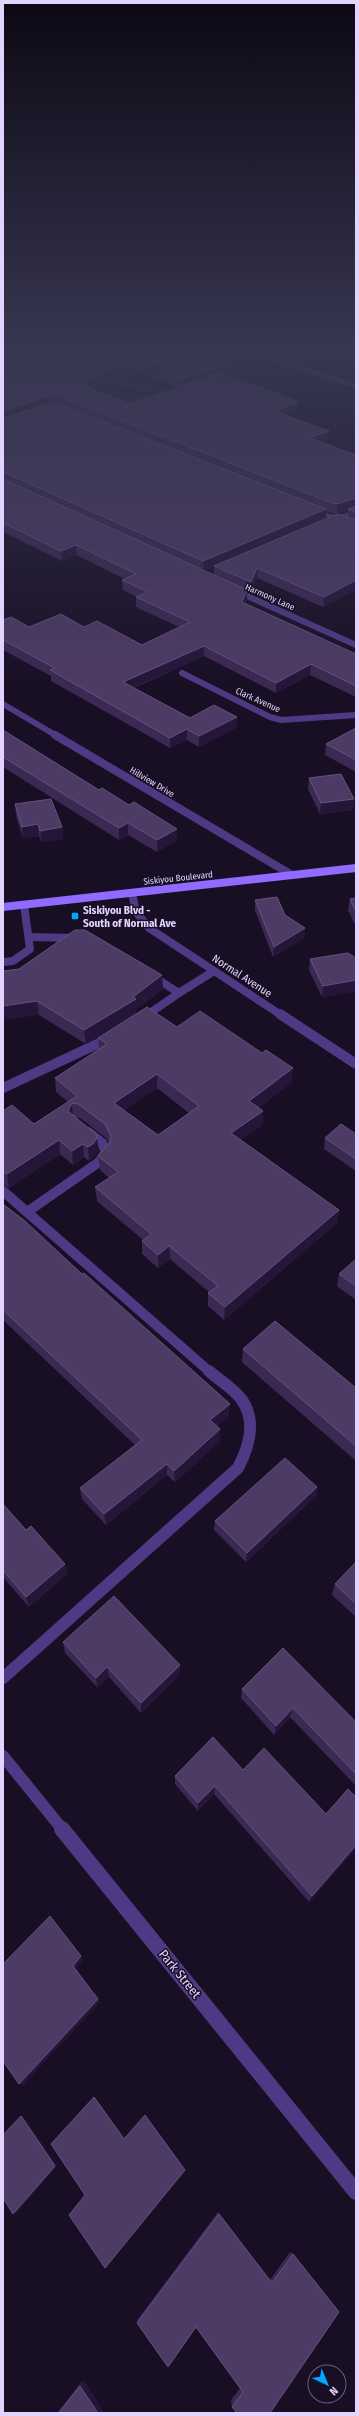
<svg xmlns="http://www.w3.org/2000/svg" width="359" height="2416" font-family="'Fira Sans Condensed',sans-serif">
  <rect width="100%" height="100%" fill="#180f25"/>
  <polygon fill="#12292f" points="5,348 43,348 74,363 116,377 169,390 233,414 121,400 33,359"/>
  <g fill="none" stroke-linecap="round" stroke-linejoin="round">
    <g stroke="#0a1143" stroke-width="3.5">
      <polyline points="17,348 31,353"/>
      <polyline points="88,380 97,386 164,397"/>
    </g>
    <polyline stroke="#4e3a84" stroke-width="6" points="182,673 270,717 281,720 356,715"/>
    <g stroke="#4e3a84" stroke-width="8">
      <polyline points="29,937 76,938"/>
      <polyline points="3,962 13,961 30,949 24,905"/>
      <polyline points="179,993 214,971"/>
      <polyline points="147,1015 179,993 151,975"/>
    </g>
    <g stroke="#4e3a84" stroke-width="10">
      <polyline points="142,1018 148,1014"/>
      <polyline points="3,1088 110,1038"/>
      <polyline points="3,1191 210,1372"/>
      <polyline points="27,1212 99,1162 106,1152 102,1143 88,1132"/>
    </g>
    <path stroke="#4e3a84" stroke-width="12" d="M3 1678 238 1468C249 1447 257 1422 242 1400 234 1389 219 1380 209 1371"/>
    <g stroke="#4e3a84" stroke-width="4.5">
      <polyline points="237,348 356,386"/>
      <polyline points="201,362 240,349"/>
      <polyline points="153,377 171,372"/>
      <polyline points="313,510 334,518"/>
      <polyline points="339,518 356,511"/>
    </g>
    <g stroke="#4e3a84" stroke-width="6">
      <polyline points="331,517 356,527"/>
      <polyline points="333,521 342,517"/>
      <polyline points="236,591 356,645"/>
      <polyline points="3,704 57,736"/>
    </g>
    <g stroke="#4e3a84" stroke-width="8">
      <polyline points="55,735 292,875"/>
      <polyline points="132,893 136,912 149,928 281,1015"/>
    </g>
    <polyline stroke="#4e3a84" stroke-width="10" points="280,1014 356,1064"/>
    <polyline stroke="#4e3a84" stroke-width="12" points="3,1756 63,1830"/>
    <polyline stroke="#4e3a84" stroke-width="16" points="62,1829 356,2192"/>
    <polyline stroke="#916aff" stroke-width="8" points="3,907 356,868"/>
  </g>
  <g fill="#3b2853" fill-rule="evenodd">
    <polygon points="249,348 343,348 342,350 324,362 259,351"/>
    <path d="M194 351V359L230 364 229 372 224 374 297 411 286 415 329 431 328 440 322 442 356 455V590L323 607 257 578 250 592 247 591V600L245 603 356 654V697L310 675 276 693 204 656 134 688 190 718 237 717V727L199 747 187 740 170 748 51 681V676L3 650V620L29 627H84L142 645 179 627 136 607V597H137L123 590 122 580 125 579 77 555 62 561 3 532V352L53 359ZM124 367 149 376 152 373 158 372V379L179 387 130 404 90 389ZM348 510V517L248 552 326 519V511L337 514ZM214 566V575L204 570 210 568Z"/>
    <polygon points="356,728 356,772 325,755 326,744"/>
    <polygon points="3,730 177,840 157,852 128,835 119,840 3,767"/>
    <polygon points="309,778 354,799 353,810 320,814 308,789"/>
    <polygon points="15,804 62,827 63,839 42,842 39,836 23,838 16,816"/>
    <polygon points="356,898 356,927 348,910 350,899"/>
    <polygon points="255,900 285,915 305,928 304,938 273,957 255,910"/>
    <polygon points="348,953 322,997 309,970 310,959"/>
    <polygon points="3,971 162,975 163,989 136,1009 136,1013 86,1044 39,1015"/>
    <path d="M177 1027 292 1082 258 1108 263 1111 262 1125 240 1140 339 1210 337 1223 224 1320 208 1306V1293L209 1292 170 1259 158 1268 142 1254V1241L143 1240 97 1201 95 1187 109 1178 100 1170 98 1156 109 1144 106 1138 80 1118 76 1117 99 1151 94 1157 89 1161 84 1157 73 1165 60 1154 9 1188 4 1185H3V1111L34 1124 68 1102 56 1092 55 1078 99 1049 98 1038ZM157 1088 189 1113 158 1135 124 1110Z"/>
    <polygon points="356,1134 356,1171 324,1149 325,1138"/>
    <polygon points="3,1204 229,1416 217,1426 220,1441 175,1482 167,1475 106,1525 82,1499 80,1488 135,1445 3,1320"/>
    <polygon points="356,1259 356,1300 337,1286 339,1274"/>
    <polygon points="243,1349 356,1388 356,1461 242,1362"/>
    <polygon points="317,1487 316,1496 246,1562 214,1530 215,1521"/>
    <polygon points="3,1504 26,1530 65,1564 67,1574 29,1607 3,1577"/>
    <polygon points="356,1562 356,1617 332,1595 335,1584"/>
    <polygon points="63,1642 180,1674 141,1713 109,1677 97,1687 65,1653"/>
    <polygon points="242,1689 356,1722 356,1786 290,1717 274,1735 241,1698"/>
    <polygon points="243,1770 326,1814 356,1797 356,1848 309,1902 214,1794 198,1811 175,1784 175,1776"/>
    <polygon points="218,2212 270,2280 290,2252 293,2254 339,2312 232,2407 231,2400 240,2388 196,2327 137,2323 138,2319"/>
    <polygon points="83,2380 104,2413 57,2413"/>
  </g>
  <g fill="#251639">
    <polygon points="334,348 343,348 342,350 324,362 325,353"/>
    <polygon points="194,351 194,360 158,370 158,372 152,373 149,376 149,368 152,365"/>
    <polygon points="124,359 124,367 82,394 82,385"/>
    <polygon points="230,364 229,372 182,388 182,379"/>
    <polygon points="47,397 48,405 3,420 3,411"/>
    <polygon points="298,402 297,411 273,419 274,411"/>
    <polygon points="329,431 328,440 309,447 310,438"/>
    <polygon points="3,472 4,472 5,482 3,482"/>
    <polygon points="356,498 355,507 348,509 348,510 337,514 337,504"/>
    <polygon points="326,509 326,519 203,571 203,561"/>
    <polygon points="76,545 77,555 62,561 61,551"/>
    <polygon points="257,568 257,578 250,592 251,582"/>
    <polygon points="356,580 356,590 323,607 324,597"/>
    <polygon points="247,590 247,600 242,612 242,602"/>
    <polygon points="204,646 204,656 123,692 123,682"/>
    <polygon points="311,664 310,675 276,693 276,683"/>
    <polygon points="237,717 237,727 199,747 199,736"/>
    <polygon points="187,729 187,740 170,748 170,738"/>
    <polygon points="354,799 353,810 320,814 321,803"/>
    <polygon points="128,823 128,835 119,840 119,828"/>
    <polygon points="38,824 39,836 23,838 22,827"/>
    <polygon points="62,827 63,839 42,842 40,831"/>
    <polygon points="177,829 177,840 157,852 157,840"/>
    <polygon points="305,928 304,938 273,957 274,947"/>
    <polygon points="162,975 163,989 136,1009 136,1013 86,1044 84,1030 133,997"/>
    <polygon points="356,980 356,992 322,997 323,986"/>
    <polygon points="37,1001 39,1015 3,1020 3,1006"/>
    <polygon points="293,1068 292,1082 248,1115 249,1101"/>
    <polygon points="157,1074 157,1088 115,1117 114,1103"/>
    <polygon points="72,1103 73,1117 68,1111"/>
    <polygon points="263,1111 262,1125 230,1147 231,1133"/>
    <polygon points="97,1138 99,1151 94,1157 89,1161 88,1147"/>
    <polygon points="59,1140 60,1154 9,1188 7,1174"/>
    <polygon points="83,1144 84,1157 73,1165 72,1151"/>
    <polygon points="339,1210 337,1223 224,1320 225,1307"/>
    <polygon points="169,1246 170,1259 158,1268 158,1255"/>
    <polygon points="230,1404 229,1416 210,1432 210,1420"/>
    <polygon points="220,1429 220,1441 175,1482 174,1471"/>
    <polygon points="167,1464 167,1475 106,1525 104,1514"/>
    <polygon points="317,1487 316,1496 246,1562 247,1553"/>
    <polygon points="65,1564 67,1574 29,1607 26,1597"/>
    <polygon points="180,1665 180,1674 141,1713 141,1703"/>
    <polygon points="107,1667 109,1677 97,1687 96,1678"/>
    <polygon points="293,1708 290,1717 274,1735 276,1726"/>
    <polygon points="215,1786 214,1794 198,1811 198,1803"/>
    <polygon points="356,1845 356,1848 309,1902 312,1896"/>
    <polygon points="81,1956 83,1960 75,1970 73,1966"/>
    <polygon points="98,1999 100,2002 22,2086 19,2084"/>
    <polygon points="94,2097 96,2098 126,2140 124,2139"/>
    <polygon points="21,2116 24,2117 57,2166 16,2213 13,2214"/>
    <polygon points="83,2380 104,2413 98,2413 80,2386"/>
  </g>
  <g fill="#4d3a65" stroke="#64527e" fill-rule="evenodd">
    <polygon points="55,348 184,348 194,351 152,365 149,368 124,359 82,385 130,404 220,373 295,400 298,402 274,411 329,431 310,438 356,455 356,498 337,504 332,503 59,396 47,397 3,411 3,352 13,352 24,349 53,359"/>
    <polygon points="291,348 334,348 325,353"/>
    <polygon points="206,355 230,364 182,379 158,370"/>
    <polygon points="49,404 58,404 326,509 203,561 3,472 3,418"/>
    <polygon points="3,479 247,590 242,602 356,654 356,686 311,664 276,683 204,646 123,682 190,718 214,705 237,717 199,736 187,729 170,738 50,670 55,668 3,640 3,620 11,617 29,627 61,614 84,627 97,621 142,645 190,622 136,597 148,592 122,580 136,574 76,545 61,551 3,523"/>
    <polygon points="356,506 356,512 348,509"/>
    <polygon points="337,514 356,520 356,580 324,597 257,568 251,582 214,566"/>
    <polygon points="356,728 356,760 326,744"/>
    <polygon points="3,730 99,790 102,788 129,805 134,802 177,829 157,840 128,823 119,828 3,757"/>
    <polygon points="341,774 354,799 321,803 309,778"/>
    <polygon points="51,799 62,827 40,831 38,824 22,827 15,804"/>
    <polygon points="277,897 285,915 305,928 274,947 255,900"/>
    <polygon points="356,898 356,912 350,899"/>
    <polygon points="75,930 85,930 162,975 133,997 136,999 84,1030 37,1001 3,1006 3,971 19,969"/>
    <polygon points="348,953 356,958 356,980 323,986 310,959"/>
    <path d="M147 1007 177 1027 200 1011 262 1053 266 1050 293 1068 249 1101 263 1111 231 1133 339 1210 225 1307 208 1293 218 1286 169 1246 158 1255 142 1241 151 1234 95 1187 118 1172 98 1156 110 1142 111 1136 105 1124 78 1104 72 1103 68 1111 96 1134 97 1138 93 1144 88 1147 83 1144 72 1151 59 1140 7 1174 3 1172V1111L12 1105 34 1124 77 1096 55 1078 107 1044 98 1038ZM157 1074 199 1106 158 1135 114 1103Z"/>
    <polygon points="341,1124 356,1134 356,1159 325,1138"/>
    <polygon points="3,1204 25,1221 82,1274 84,1273 230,1404 210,1420 220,1429 174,1471 167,1464 104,1514 80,1488 142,1440 3,1310"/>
    <polygon points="356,1259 356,1286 339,1274"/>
    <polygon points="275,1321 356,1388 356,1446 243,1349"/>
    <polygon points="285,1458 317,1487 247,1553 215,1521"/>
    <polygon points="3,1504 26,1530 31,1526 65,1564 26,1597 3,1570"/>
    <polygon points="356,1562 356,1604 335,1584"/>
    <polygon points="114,1596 180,1665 141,1703 107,1667 96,1678 63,1642"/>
    <polygon points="283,1648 356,1722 356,1774 293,1708 276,1726 242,1689"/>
    <polygon points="213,1737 243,1770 264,1748 326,1814 348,1789 356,1797 356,1845 312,1896 215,1786 198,1803 175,1776"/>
    <polygon points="50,1916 81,1956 73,1966 98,1999 19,2084 3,2061 3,1961 4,1963"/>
    <polygon points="94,2097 124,2139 145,2115 185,2170 105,2268 69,2215 85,2195 51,2144"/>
    <polygon points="21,2116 55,2166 13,2214 3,2198 3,2135"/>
    <polygon points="219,2214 272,2283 293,2254 339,2312 270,2413 237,2413 232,2407 243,2392 196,2327 168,2367 137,2323"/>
    <polygon points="80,2386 98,2413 59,2413"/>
  </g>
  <linearGradient id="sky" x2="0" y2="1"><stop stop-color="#0d0814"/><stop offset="0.51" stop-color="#373751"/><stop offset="1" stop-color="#373751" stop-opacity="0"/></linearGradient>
  <rect width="359" height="686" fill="url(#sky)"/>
  <rect fill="#00a9fe" stroke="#180f25" stroke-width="1.5" x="71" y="912" width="8" height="8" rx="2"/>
  <g text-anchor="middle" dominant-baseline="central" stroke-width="3" stroke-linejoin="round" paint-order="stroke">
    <g font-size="9" fill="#e2d3ff" stroke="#180f25">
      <text transform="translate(270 597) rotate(24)">Harmony Lane</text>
      <text transform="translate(258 700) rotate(24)">Clark Avenue</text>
      <text transform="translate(152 782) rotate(31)">Hillview Drive</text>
      <text transform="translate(178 878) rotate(-6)">Siskiyou Boulevard</text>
    </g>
    <g font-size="11" font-weight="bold" fill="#e2d3ff" stroke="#180f25" text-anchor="start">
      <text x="83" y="910">Siskiyou Blvd -<tspan x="83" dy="13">South of Normal Ave</tspan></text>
    </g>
    <g font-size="11" fill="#e2d3ff" stroke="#180f25">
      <text transform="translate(242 976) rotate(33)">Normal Avenue</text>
    </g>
    <g font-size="13" fill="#e2d3ff" stroke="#180f25">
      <text transform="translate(180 1974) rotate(51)">Park Street</text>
    </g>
  </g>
  <rect width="359" height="2416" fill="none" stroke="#e2d3ff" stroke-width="8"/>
  <g transform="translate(327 2384) rotate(136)"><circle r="19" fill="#180f25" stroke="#695d7c"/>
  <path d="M0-3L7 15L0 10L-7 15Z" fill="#00a9fe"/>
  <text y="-6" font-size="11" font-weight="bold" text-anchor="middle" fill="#e2d3ff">N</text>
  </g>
</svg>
